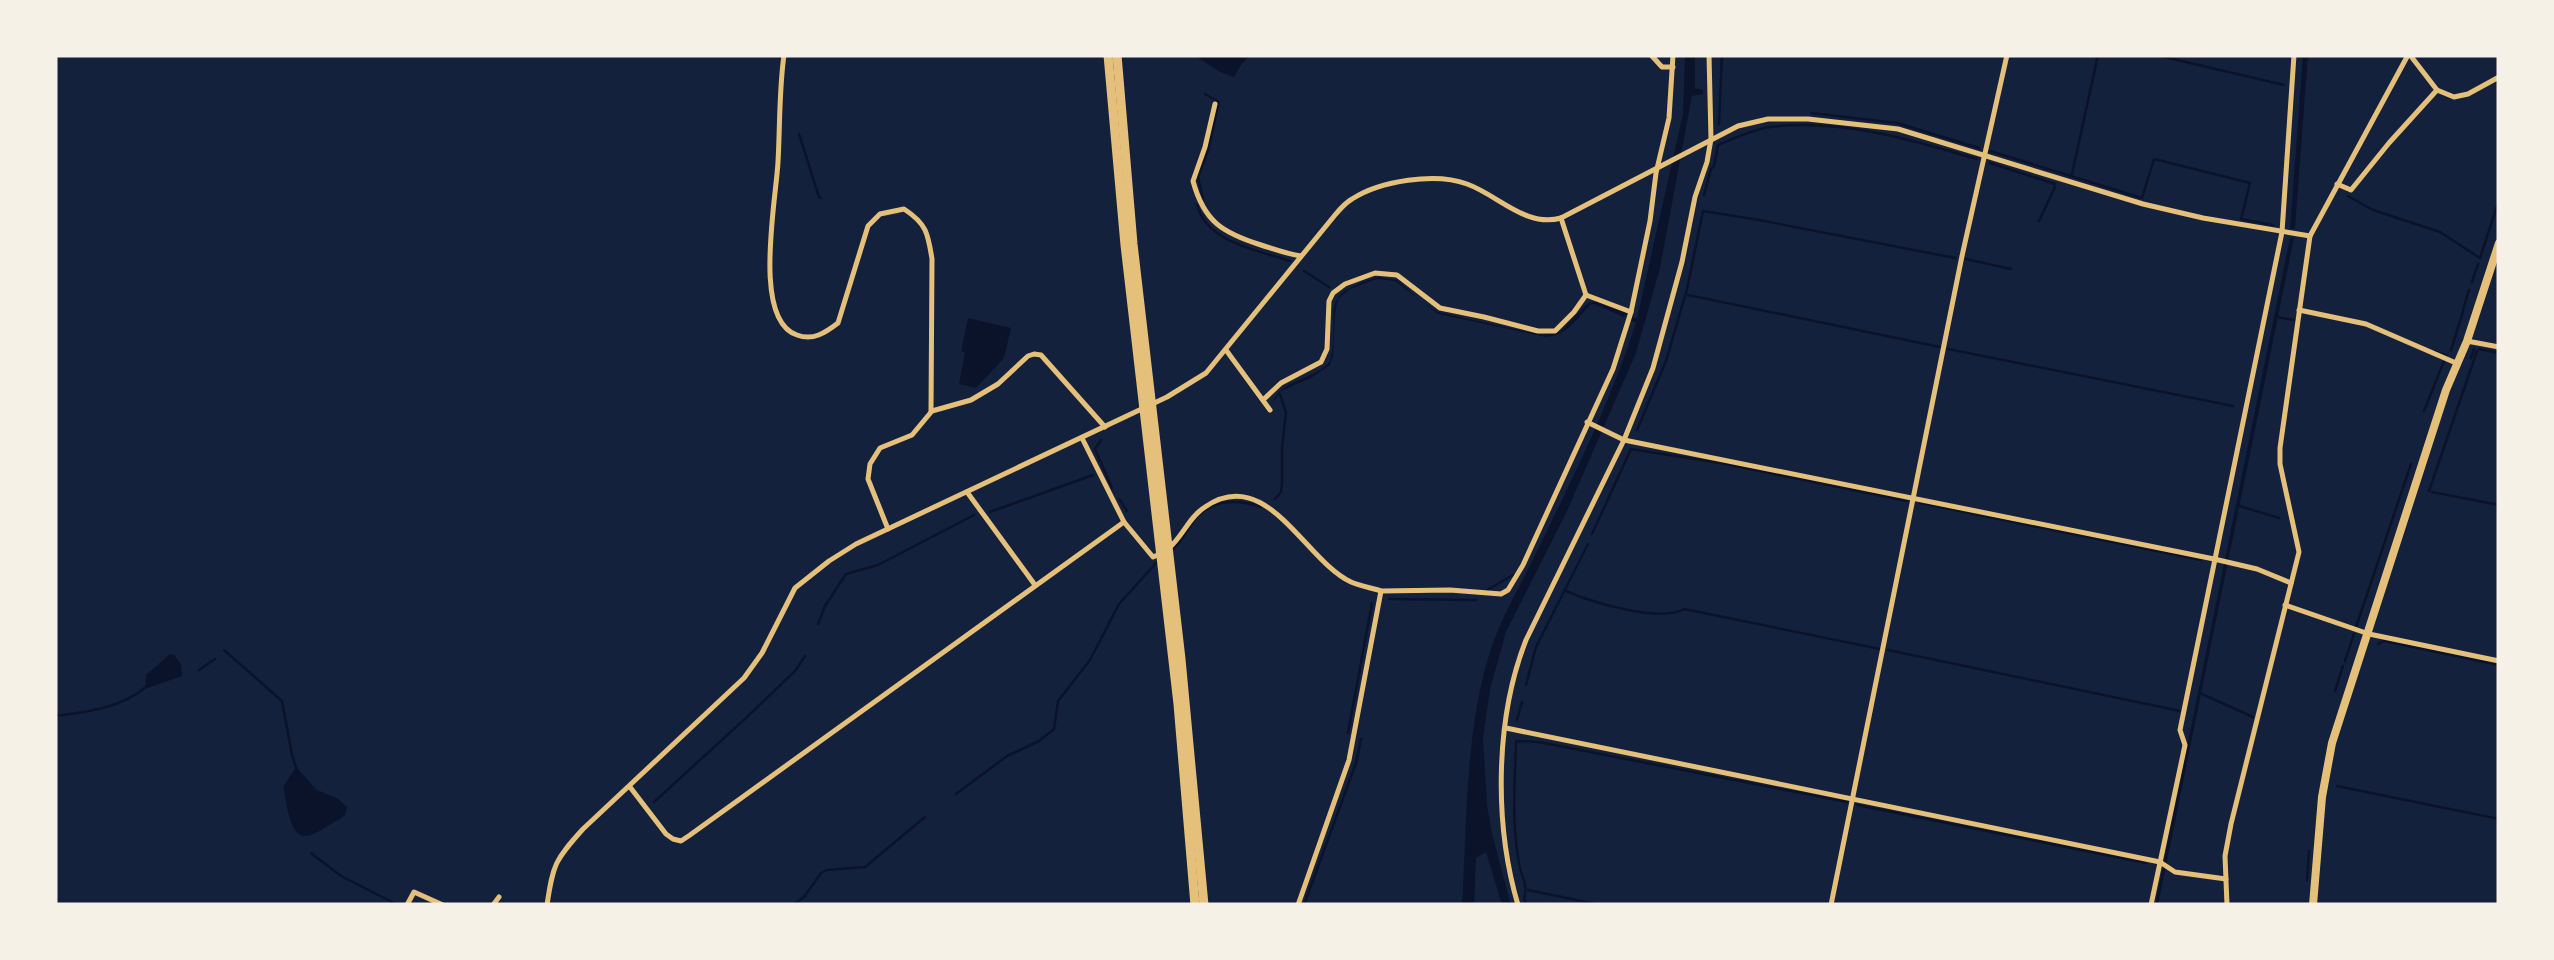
<svg xmlns="http://www.w3.org/2000/svg" width="2554" height="960" font-family="'Roboto Condensed',sans-serif">
  <rect width="100%" height="100%" fill="#14213d"/>
  <g fill="#0b132b">
    <polygon points="1194,55 1250,55 1241,65 1234,77 1220,72"/>
    <path d="M1685 55H1695V88L1703 90V94L1692 96 1660 268 1636 353 1567 511 1506 632 1490 689 1483 738 1487 805 1492 834 1511 905H1502L1486 852 1476 858 1474 905H1462C1467 823 1465 727 1491 649 1502 615 1521 585 1536 553 1573 478 1610 403 1636 323L1630 320 1631 317 1637 318 1683 114Z"/>
    <polygon points="2303,55 2308,55 2295,229 2290,229"/>
    <polygon points="2290,238 2294,238 2158,905 2155,905"/>
    <path d="M1378 277 1397 280 1422 302 1438 312 1542 335 1560 332 1588 303 1599 301 1628 313 1624 317 1594 304 1590 305C1577 319 1566 336 1546 337L1438 314 1395 281 1377 279 1350 289 1338 299 1335 314 1333 356 1330 365 1311 378 1281 391 1272 404C1280 378 1314 381 1330 361 1342 311 1313 296 1378 277Z"/>
    <polygon points="968,318 1011,328 1004,358 976,388 959,384 965,353 961,351"/>
    <polygon points="170,654 174,655 181,664 182,676 145,689 146,675"/>
    <path d="M296 767 317 790 337 798 347 807 345 815 340 819C331 823 314 837 304 836 289 835 286 799 283 787Z"/>
  </g>
  <g fill="none" stroke-linecap="round" stroke-linejoin="round">
    <g stroke="#0b132b" stroke-width="2.5">
      <polyline points="2156,55 2284,85"/>
      <polyline points="1811,113 1897,123 1979,148"/>
      <polyline points="1719,124 1722,55"/>
      <polyline points="799,134 819,197 821,198"/>
      <polyline points="1990,151 2142,198 2154,159 2250,183 2241,219 2273,225"/>
      <polyline points="1990,163 2055,184"/>
      <polyline points="2072,174 2098,55"/>
      <path d="M1704 195 1711 169 1714 166 1718 145C1735 138 1751 130 1770 127 1840 118 1911 140 1977 159"/>
      <polyline points="2348,196 2373,210 2440,232 2480,258 2499,200"/>
      <polyline points="1203,199 1198,177 1208,151 1219,102 1205,94"/>
      <path d="M1197 205C1207 243 1258 250 1290 261"/>
      <polyline points="2039,221 2055,187"/>
      <polyline points="1966,259 2011,269"/>
      <polyline points="1304,271 1329,287"/>
      <polyline points="2472,282 2478,264"/>
      <polyline points="1688,295 1940,347"/>
      <polyline points="2463,310 2469,290"/>
      <polyline points="2276,317 2295,320"/>
      <polyline points="1948,349 2233,406"/>
      <polyline points="2479,349 2499,353"/>
      <polyline points="2451,350 2463,312"/>
      <polyline points="2434,351 2447,356"/>
      <polyline points="2471,358 2474,349"/>
      <polyline points="2424,411 2444,361"/>
      <polyline points="1637,430 1666,361 1687,289 1703,211 1759,220 1955,258"/>
      <polyline points="1101,440 1095,449 1112,488"/>
      <polyline points="2429,491 2477,351"/>
      <polyline points="2432,492 2499,505"/>
      <polyline points="1275,499 1281,492 1282,484 1282,448 1286,413 1280,394"/>
      <polyline points="1120,500 1127,511"/>
      <polyline points="1920,503 2201,560"/>
      <polyline points="2239,506 2279,518"/>
      <polyline points="990,512 1093,475"/>
      <polyline points="1592,534 1631,449 1720,463 1907,501"/>
      <path d="M1171 551C1183 541 1187 529 1197 517 1214 498 1240 500 1261 507"/>
      <polyline points="1487,590 1515,574"/>
      <path d="M1564 590C1590 602 1660 623 1684 609L1880 649"/>
      <polyline points="1389,599 1476,600"/>
      <polyline points="818,624 825,606 846,574 878,565 974,515"/>
      <polyline points="2356,627 2411,464"/>
      <polyline points="2378,644 2384,641 2499,665"/>
      <polyline points="224,650 282,701 292,755 297,770"/>
      <polyline points="1888,650 2180,711"/>
      <polyline points="2345,661 2354,634"/>
      <polyline points="199,670 215,659"/>
      <polyline points="1526,685 1536,647 1588,544"/>
      <polyline points="2335,691 2343,666"/>
      <polyline points="2202,694 2253,717"/>
      <path d="M55 716C87 712 122 708 147 686"/>
      <polyline points="1517,720 1522,702"/>
      <polyline points="1348,733 1372,603"/>
      <polyline points="2337,786 2499,819"/>
      <polyline points="956,794 1007,756 1039,741 1054,729 1058,701 1090,660 1119,604 1157,562"/>
      <polyline points="654,802 747,717 795,671 805,656"/>
      <polyline points="1857,805 2146,863"/>
      <polyline points="311,853 341,876 398,905"/>
      <polyline points="2307,880 2309,851"/>
      <polyline points="1528,890 1601,905"/>
      <polyline points="793,905 804,897 821,873 827,870 865,867 925,817"/>
      <polyline points="1304,905 1356,763 1361,739"/>
      <path d="M1526 905 1524 898C1528 886 1523 880 1520 868 1511 826 1515 782 1516 741L1539 742 1847 802"/>
    </g>
    <g stroke="#e5c07b" stroke-width="5">
      <path d="M784 55C779 90 780 127 778 162 776 201 752 320 797 335 813 341 825 333 838 323L868 226 880 214 904 209C927 224 928 234 932 259L931 412"/>
      <polyline points="1651,55 1662,67 1673,67"/>
      <polyline points="2410,55 2437,90 2454,97 2468,94 2499,77"/>
      <path d="M1215 104 1205 147 1193 181C1204 222 1223 233 1261 245 1274 249 1287 254 1301 256"/>
      <polyline points="2337,184 2351,190 2389,143 2437,90"/>
      <polyline points="1561,218 1586,295"/>
      <polyline points="2299,310 2366,324 2456,363"/>
      <polyline points="2467,341 2499,347"/>
      <polyline points="1226,350 1270,410"/>
      <polyline points="1263,400 1281,383 1321,362 1327,349 1329,301 1333,293 1345,284 1375,273 1397,275 1440,308 1484,317 1538,331 1555,331 1574,312 1586,295 1631,312"/>
      <polyline points="1587,422 1624,440 2214,559 2257,569 2291,583"/>
      <polyline points="1082,438 1124,522 1153,557 1160,554"/>
      <polyline points="967,492 1035,585"/>
      <polyline points="888,529 868,479 870,464 880,448 912,435 932,411 971,400 998,384 1028,356 1034,354 1041,355 1105,427"/>
      <path d="M1169 548C1183 536 1189 517 1205 507 1267 464 1305 561 1351 582 1360 586 1372 588 1381 591L1349 760 1298 905"/>
      <polyline points="1381,591 1450,590 1501,594 1508,590 1523,565 1613,369 1631,312 1650,221 1656,173 1669,118 1673,55"/>
      <polyline points="2285,605 2369,634 2499,661"/>
      <polyline points="1506,728 2160,862 2175,872 2226,879"/>
      <polyline points="630,787 666,834 673,839 681,841 690,835 1124,522"/>
      <polyline points="407,905 414,892 443,905"/>
      <polyline points="493,905 499,897"/>
      <path d="M547 905C553 864 555 860 583 829L744 678 762 653 795 588 829 561 856 544 1167 397 1206 373 1335 215C1340 209 1345 203 1352 199 1380 181 1435 172 1467 184 1498 195 1526 228 1561 218L1738 126 1768 119H1808L1898 129 2143 204 2203 218 2310 236 2408 55"/>
      <path d="M1518 905C1494 824 1495 719 1526 640L1624 440 1653 368 1682 262 1695 197 1707 162 1711 139 1709 55"/>
      <polyline points="1831,905 1962,256 2007,55"/>
      <polyline points="2151,905 2185,745 2180,730 2282,232 2294,55"/>
      <polyline points="2227,905 2225,856 2231,824 2299,552 2280,464 2280,448 2310,236"/>
    </g>
    <polyline stroke="#e5c07b" stroke-width="8" points="2313,905 2322,797 2332,743 2446,390 2467,341 2499,243"/>
    <g stroke="#e5c07b" stroke-width="9">
      <polyline points="1108,55 1125,245 1178,704 1195,905"/>
      <polyline points="1117,55 1133,244 1181,659 1204,905"/>
    </g>
  </g>
  <rect width="2554" height="960" fill="none" stroke="#f6f1e7" stroke-width="115"/>
</svg>
